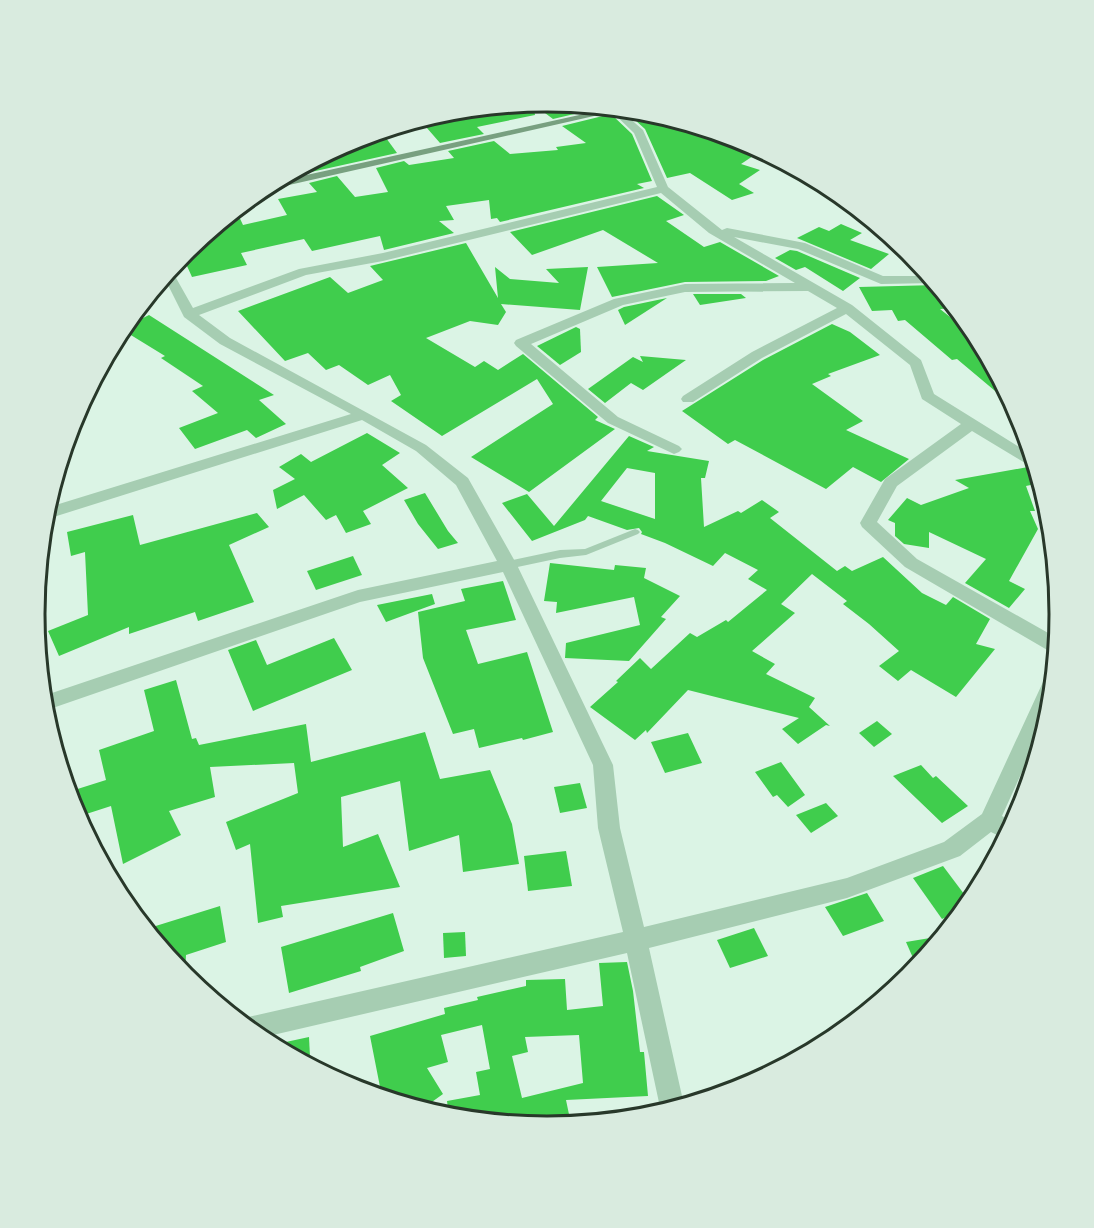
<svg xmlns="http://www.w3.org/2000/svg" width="1094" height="1228" font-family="'DejaVu Sans',sans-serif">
  <rect width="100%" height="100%" fill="#dbf4e5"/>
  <g fill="#40cd4d" fill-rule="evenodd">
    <polygon points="547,102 604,107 553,119 533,104 535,115 477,127 484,134 440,143 420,120 447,111"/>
    <polygon points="627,109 647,111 734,138 762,150 741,164 760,170 739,184 754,193 732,200 690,173 667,178 645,129 625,111"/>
    <polygon points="611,114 632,134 652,181 637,184 644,188 500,222 497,218 491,219 489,200 446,206 454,220 439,221 454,233 384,250 380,236 312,251 304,239 241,253 247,265 192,277 182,255 236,210 243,225 287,215 278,199 317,192 309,183 337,176 355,197 388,192 376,168 404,161 409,165 454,158 448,151 494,141 510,154 558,150 556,147 586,143 562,126"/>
    <polygon points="381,131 397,153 302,174 300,168 351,140"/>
    <polygon points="657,196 684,215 666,221 704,247 720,242 779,276 766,281 685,282 612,297 597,267 658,263 603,230 532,255 510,232"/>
    <polygon points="841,224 862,233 850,240 889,254 871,269 797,238 819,227 829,231"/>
    <polygon points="466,243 498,298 495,267 510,279 559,283 546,269 588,267 580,310 501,304 506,312 498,325 470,321 426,338 475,367 484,361 498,370 523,354 598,417 595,420 615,429 529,492 471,457 553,404 537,379 442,436 391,401 401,395 390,375 368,385 339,365 326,370 308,353 285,361 238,311 330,277 348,293 383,280 370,266"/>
    <polygon points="790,250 797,251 860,278 843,291 805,267 796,270 775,258"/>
    <polygon points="937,285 956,308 940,309 979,340 1013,406 957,359 952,360 905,320 898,321 892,310 872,311 859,287"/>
    <polygon points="693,294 741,294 746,298 700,305"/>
    <polygon points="667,298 625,325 618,310 624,307"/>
    <polygon points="149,315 274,395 259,400 286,424 256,438 247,430 195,449 179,428 218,413 192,391 203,386 161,358 165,356 121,329"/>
    <polygon points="832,324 850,332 880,355 828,374 831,376 812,384 863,421 846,430 909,459 881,482 853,467 826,489 735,440 728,444 682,411 763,360"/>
    <polygon points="576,327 580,329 581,352 560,365 537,346"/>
    <polygon points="640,356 686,360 643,390 631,383 605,403 588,389 633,357 643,362"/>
    <polygon points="367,433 400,453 382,465 408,488 363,511 371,524 346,533 336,515 326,520 304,495 277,509 273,490 295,479 279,467 301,454 311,462"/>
    <path d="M629 436 654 447 647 451 709 461 705 478H701L704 527 738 511 741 513 762 500 779 512 770 518 837 571 845 566 852 571 883 557 922 593 946 605 953 597 990 619 976 644 995 649 956 697 911 670 898 681 879 666 899 651 869 624 843 604 847 601 812 574 781 604 795 613 752 651 775 664 766 674 815 698 809 707 830 726 826 725 798 744 782 729 799 718 688 690 647 733 646 730 635 740 590 707 618 682 616 681 640 658 651 669 690 633 697 637 726 620 728 622 767 590 748 579 758 570 725 553 713 566 665 543 641 534 642 532 639 528 627 530 588 516 585 520 532 541 502 503 527 494 554 526ZM627 468 655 473V519L601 501Z"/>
    <polygon points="1028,467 1037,472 1040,483 1026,486 1035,511 1030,511 1038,529 1009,581 1025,589 1009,608 965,583 986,559 929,532 929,548 904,544 895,536 895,523 888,520 907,498 921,505 969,488 955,480"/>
    <polygon points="425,493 448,531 458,543 438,549 418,524 404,500"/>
    <polygon points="257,513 269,527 229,545 254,602 198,621 195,612 129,634 129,627 59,656 48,631 88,615 85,552 71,556 67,532 133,515 140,545"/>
    <polygon points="353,556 362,575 316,590 307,571"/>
    <polygon points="550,563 614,570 615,565 646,568 644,578 680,596 661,617 666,619 629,661 565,658 566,643 640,625 634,597 556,613 557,602 544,601"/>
    <polygon points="503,581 516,620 466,630 478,664 527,652 553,732 523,740 522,738 479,748 474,729 453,734 423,658 418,612 465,601 461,589"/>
    <polygon points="432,594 435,604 386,622 377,605"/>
    <polygon points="334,638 352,670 253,711 228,650 256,640 267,665"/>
    <polygon points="176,680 192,739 196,738 199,745 306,724 311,762 425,732 440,779 490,770 512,824 519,864 463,872 459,835 409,851 400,781 341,797 343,847 378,834 400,887 281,906 283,917 258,923 250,844 236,850 226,822 298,793 294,763 210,767 215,797 169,811 181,835 123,864 111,806 77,817 68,792 106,780 99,750 154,731 144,690"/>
    <polygon points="877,721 892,734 874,747 859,733"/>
    <polygon points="688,733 702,763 665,773 651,742"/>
    <polygon points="781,762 805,795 788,807 777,795 773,797 755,772"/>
    <polygon points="921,765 933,778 936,776 968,806 942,823 893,776"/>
    <polygon points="580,783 587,808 560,813 554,787"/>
    <polygon points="826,803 838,816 811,833 796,815"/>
    <polygon points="566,851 572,886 528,891 524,856"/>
    <polygon points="943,866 970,902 964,910 942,919 913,878"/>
    <polygon points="867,893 884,921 843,936 825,907"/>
    <polygon points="220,906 226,942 186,955 185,976 146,929"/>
    <polygon points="393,913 404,951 360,967 361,971 289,993 281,947"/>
    <polygon points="754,928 768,956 730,968 717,940"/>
    <polygon points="465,932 466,956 444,958 443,933"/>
    <polygon points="942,936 927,955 917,967 906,942"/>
    <path d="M627 962 633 991 640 1052H644L648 1096 566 1100 571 1124 547 1126 449 1117 447 1101 480 1095 476 1072 490 1069 482 1025 441 1035 448 1062 427 1068 443 1094 422 1109 382 1097 370 1036 445 1014 444 1008 478 1000 477 997 526 986V980L565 979 567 1010 603 1006 599 963ZM579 1035 583 1083 522 1098 512 1056 528 1052 525 1037Z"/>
    <polygon points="309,1037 310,1057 299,1060 272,1045"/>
  </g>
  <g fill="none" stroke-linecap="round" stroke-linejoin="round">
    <polygon fill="#a6cdb2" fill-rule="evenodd" points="635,529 638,530 640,532 638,534 586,555 560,558 508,569 503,565 508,561 560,550 585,549"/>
    <polygon fill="#a6cdb2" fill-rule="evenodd" points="607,107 619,109 643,130 668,187 722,230 727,228 805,243 883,276 930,276 935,283 881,284 798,249 734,237 852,305 921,360 934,394 1032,455 1035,469 972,431 897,486 877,522 917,559 1057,638 1056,653 1049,651 905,567 862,527 860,523 885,479 961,424 922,399 910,365 846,314 762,358 693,402 683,402 681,399 683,396 752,352 837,308 808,291 685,292 623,305 531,344 618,417 679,446 682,449 679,452 674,454 608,423 516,346 514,343 516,340 614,299 685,284 795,283 709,233 661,193 383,261 306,275 199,315 230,338 426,445 468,478 517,565 613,765 620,828 644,927 847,878 944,842 982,814 1043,682 1046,677 1054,675 1050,710 1002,816 1014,823 1005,839 991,832 960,856 847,898 649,948 684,1105 661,1112 627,953 260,1038 239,1021 248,1017 623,932 598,828 593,765 503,572 360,602 44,711 43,696 358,590 497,561 456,485 416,451 362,420 44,520 46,508 351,414 220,344 184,317 164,277 171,269 193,308 299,269 383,253 657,187 634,133"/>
    <polygon fill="#78a080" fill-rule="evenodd" points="611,108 625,109 258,192 270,183"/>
  </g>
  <path d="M0 0H1094V1228H0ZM45 614a502 502 0 1 1 1004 0a502 502 0 1 1-1004 0Z" fill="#d9ebdf" fill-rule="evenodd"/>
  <path fill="none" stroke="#28382a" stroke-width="3" d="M45 614a502 502 0 1 1 1004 0a502 502 0 1 1-1004 0Z"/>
</svg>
